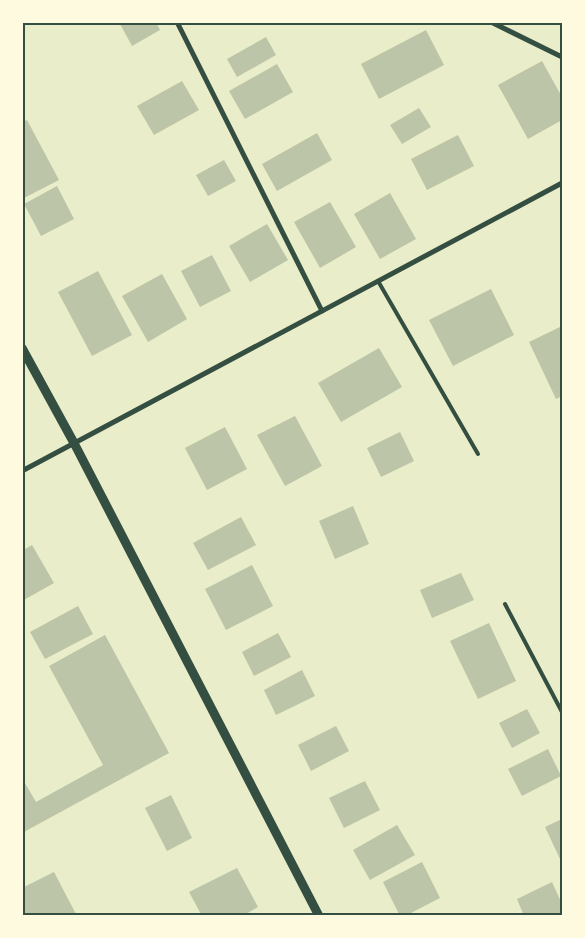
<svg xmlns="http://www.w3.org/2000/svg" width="585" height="938" font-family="'Source Sans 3',sans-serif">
  <rect width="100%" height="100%" fill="#e9edc9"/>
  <g fill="#bcc5a7">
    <polygon points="119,22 156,22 160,30 132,46"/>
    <polygon points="426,30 444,65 379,99 361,64"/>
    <polygon points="266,37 276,55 237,77 227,59"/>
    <polygon points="542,61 562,97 562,120 528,139 498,85"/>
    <polygon points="277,64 293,92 245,119 229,91"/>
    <polygon points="182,81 199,110 154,135 137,106"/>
    <polygon points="419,108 431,127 402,144 390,125"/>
    <polygon points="27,120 59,180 22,199 22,122"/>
    <polygon points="317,133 332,160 277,191 262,164"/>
    <polygon points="458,135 474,166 427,190 411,159"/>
    <polygon points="224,160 236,181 208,196 196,175"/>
    <polygon points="57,186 74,219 41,236 24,204"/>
    <polygon points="390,193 416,239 380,259 354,214"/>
    <polygon points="330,202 356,247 320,268 294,222"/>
    <polygon points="267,224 288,260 250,282 229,246"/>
    <polygon points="212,255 231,291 200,307 181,271"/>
    <polygon points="98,271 132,335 92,356 58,292"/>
    <polygon points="162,274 187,319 148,342 122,296"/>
    <polygon points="491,289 514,335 453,366 429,320"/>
    <polygon points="560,327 562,333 562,396 556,399 529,342"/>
    <polygon points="379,348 402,387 341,422 318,383"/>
    <polygon points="295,416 322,466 285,486 257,435"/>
    <polygon points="225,427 247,469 207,490 185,448"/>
    <polygon points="400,432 414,461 381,477 367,448"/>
    <polygon points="353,506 369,544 335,559 319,521"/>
    <polygon points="241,517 256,545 208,570 193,543"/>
    <polygon points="32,545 54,583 22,601 22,551"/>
    <polygon points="252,565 273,606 226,630 205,589"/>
    <polygon points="461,573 474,600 432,618 420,590"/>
    <polygon points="78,606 93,634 45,659 30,632"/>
    <polygon points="489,623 516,681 478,699 450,641"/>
    <polygon points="278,633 291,657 254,676 242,652"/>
    <polygon points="105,635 169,753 22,833 22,778 36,802 103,765 49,666"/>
    <polygon points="302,670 315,696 276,715 264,690"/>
    <polygon points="527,709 540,733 512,748 499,723"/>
    <polygon points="336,726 349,751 311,771 298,745"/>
    <polygon points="548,749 561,776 522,796 508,769"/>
    <polygon points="365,781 380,810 344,828 329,798"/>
    <polygon points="171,795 192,838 167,851 145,808"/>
    <polygon points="562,819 562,858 560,859 545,827"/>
    <polygon points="397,825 415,855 370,880 353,850"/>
    <polygon points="422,862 440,898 405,916 400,916 383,882"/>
    <polygon points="237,868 258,907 242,916 202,916 189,892"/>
    <polygon points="54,872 77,916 25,916 22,911 22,888"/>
    <polygon points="552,882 562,904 562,916 524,916 517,899"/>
  </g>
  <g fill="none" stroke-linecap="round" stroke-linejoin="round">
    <g stroke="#344e41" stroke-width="4">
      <polyline points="378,281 478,454"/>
      <polyline points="505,604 562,712"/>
    </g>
    <g stroke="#344e41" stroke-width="5">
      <polyline points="177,22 322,311"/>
      <polyline points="491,22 562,57"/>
      <polyline points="22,471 562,183"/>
    </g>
    <polyline stroke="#344e41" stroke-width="9" points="22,348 74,443 319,916"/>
  </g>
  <rect width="585" height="938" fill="none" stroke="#fefae0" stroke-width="48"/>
  <rect x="24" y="24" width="537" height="890" fill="none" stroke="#344e41" stroke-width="2"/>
</svg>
